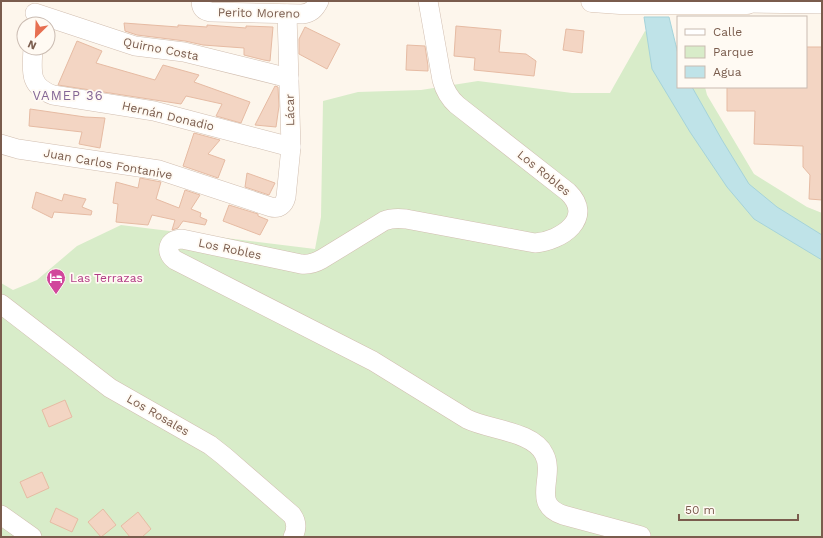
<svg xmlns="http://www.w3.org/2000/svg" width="823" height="538" font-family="'Work Sans',sans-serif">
  <rect width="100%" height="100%" fill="#fdf6ec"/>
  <polygon fill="#d8ecc9" points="645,31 678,46 678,87 705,87 707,95 754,174 807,207 822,213 822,537 1,537 1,283 13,290 37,280 77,246 121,225 315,249 321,217 323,101 358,92 421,90 478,81 572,93 610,93"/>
  <polygon fill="#bfe3e8" stroke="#a5d3da" points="644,17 669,17 678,54 678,87 692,87 722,140 749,184 777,207 822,235 822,260 754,219 727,187 690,132 652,69"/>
  <g fill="#f3d5c3" stroke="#e6bba3">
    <polygon points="124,23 178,27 178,25 207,27 207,25 246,28 246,26 273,27 270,61 264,60 244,55 244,48 203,45 185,41 137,35 125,31"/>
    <polygon points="456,26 501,30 499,52 526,54 536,61 534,76 474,70 475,58 454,56"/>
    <polygon points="305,27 340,44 327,69 299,54 299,39"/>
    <polygon points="566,29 584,31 582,53 563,50"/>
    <polygon points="77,41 102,51 96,63 155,80 163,65 199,75 194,82 250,102 241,123 216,116 222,104 186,96 181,104 58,85"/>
    <polygon points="407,45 425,46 428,66 428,71 406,70"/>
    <polygon points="806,47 822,47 822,200 809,199 810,175 803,167 803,146 754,144 755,111 727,111 727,87 806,87"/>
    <polygon points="275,86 278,87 279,106 276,127 255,125"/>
    <polygon points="30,109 85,117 105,118 100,148 79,144 82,132 29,126"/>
    <polygon points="194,133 220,140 208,154 225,160 218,178 183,166"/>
    <polygon points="247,173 275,183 269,195 245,187"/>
    <polygon points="140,178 161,182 156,199 179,208 185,190 200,195 191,209 201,213 200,217 207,220 205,225 183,221 178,228 172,230 175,220 152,215 148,225 116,222 118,204 113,203 116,182 138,188"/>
    <polygon points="36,192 62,201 64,194 86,199 82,207 92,211 91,215 54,212 52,218 32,208"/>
    <polygon points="229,205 258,214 258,216 268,220 260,235 223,221"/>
    <polygon points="65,400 72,417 49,427 42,410"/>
    <polygon points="42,472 49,488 27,498 20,482"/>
    <polygon points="56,508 78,519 72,532 50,522"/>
    <polygon points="103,509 116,525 101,537 88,522"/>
    <polygon points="138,512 151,529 142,537 130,537 121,526"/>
  </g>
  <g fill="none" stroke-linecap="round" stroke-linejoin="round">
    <defs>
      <g id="street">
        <path d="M201 1C201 8 204 11 211 12L302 14C311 13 315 9 319 1"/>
        <path d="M428 1 442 80C445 91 449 98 457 105L568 192C595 218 561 241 535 243L406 219C398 218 391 218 384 221L322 259C315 263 309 265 301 264L182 239C168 239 164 252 175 260L373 361 467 419C489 430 533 431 544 454 556 476 530 504 563 515L641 536"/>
        <polyline points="747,3 822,4"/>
        <polyline points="35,13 135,46 184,52 289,78"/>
        <path d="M33 48C32 70 28 86 53 95L154 111 291 147"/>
        <path d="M1 144 18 149 159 170 271 207C279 209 284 205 286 197L291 147 287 14"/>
        <path d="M1 304 110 388 210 445 224 456 292 515C297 522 297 529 293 537"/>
        <polyline points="1,515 32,537"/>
      </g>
      <polyline id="secondary" points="592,1 620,3 747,3 747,1"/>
    </defs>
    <use href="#street" stroke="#d1beb0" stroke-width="20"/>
    <use href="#secondary" stroke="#d6c0b0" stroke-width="23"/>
    <use href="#street" stroke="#fff" stroke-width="19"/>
    <use href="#secondary" stroke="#fff" stroke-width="22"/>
  </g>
  <defs>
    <symbol id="hotel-pin" viewBox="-11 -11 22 30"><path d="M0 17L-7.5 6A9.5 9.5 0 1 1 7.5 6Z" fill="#d1479c" stroke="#fffaf3"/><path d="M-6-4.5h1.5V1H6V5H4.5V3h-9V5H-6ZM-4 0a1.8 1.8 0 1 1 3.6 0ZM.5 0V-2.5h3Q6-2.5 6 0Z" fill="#fff"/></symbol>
  </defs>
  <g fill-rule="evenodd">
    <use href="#hotel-pin" x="45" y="267" width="22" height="30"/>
  </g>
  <g text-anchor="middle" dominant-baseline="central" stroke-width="3.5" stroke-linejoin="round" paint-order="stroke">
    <g font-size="12" fill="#7a5c4d" stroke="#fffaf3">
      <text transform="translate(259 13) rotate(1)">Perito Moreno</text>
      <text transform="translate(161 49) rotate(11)">Quirno Costa</text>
      <text transform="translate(290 110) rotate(-91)">Lácar</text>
      <text transform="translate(168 116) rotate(13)">Hernán Donadio</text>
      <text transform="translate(108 164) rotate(10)">Juan Carlos Fontanive</text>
      <text transform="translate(544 173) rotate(39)">Los Robles</text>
      <text transform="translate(230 249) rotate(12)">Los Robles</text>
      <text transform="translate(158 415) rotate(30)">Los Rosales</text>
    </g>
    <g font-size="12" fill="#b23c85" stroke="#fffaf3" text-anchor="start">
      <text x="70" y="278">Las Terrazas</text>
    </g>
    <g font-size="13" letter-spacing="1" fill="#846695" stroke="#fffaf3">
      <text x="68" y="95">VAMEP 36</text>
    </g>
  </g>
  <rect width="823" height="538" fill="none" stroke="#7a5c4d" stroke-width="4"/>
  <rect x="677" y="16" width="130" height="72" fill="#fffaf3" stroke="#cabbb1"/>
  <rect x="685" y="29" width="20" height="6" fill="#ffffff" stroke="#cabbb1"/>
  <text x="713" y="36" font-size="12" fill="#7a5c4d">Calle</text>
  <rect x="685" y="46" width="20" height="12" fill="#d8ecc9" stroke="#cabbb1"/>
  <text x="713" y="56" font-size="12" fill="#7a5c4d">Parque</text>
  <rect x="685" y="66" width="20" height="12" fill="#bfe3e8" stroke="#cabbb1"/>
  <text x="713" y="76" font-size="12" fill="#7a5c4d">Agua</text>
  <g transform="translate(36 36) rotate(204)"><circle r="19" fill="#fffaf3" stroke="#cabbb1"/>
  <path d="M0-3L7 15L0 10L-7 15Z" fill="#e76f51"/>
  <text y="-6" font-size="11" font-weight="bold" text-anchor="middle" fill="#7a5c4d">N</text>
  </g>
  <path d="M679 514v6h119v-6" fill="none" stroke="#7a5c4d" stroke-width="2"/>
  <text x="685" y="514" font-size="12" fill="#7a5c4d" stroke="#fffaf3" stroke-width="3" paint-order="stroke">50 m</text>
</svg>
